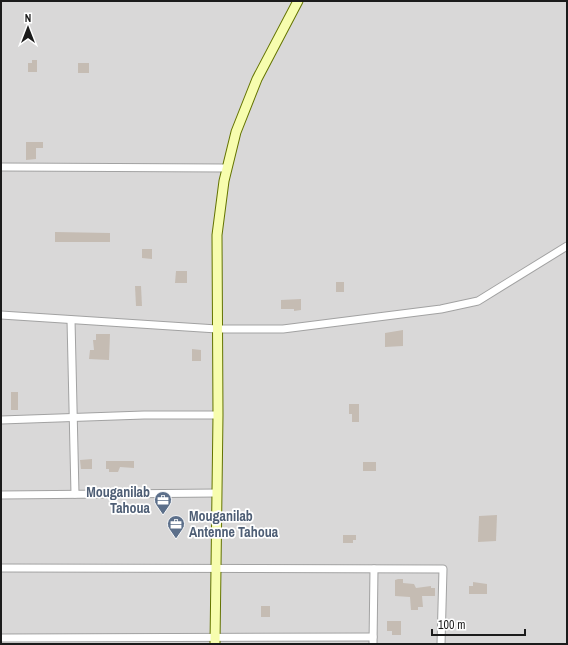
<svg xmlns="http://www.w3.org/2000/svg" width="568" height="645" font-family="'Archivo Narrow',sans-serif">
  <rect width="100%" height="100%" fill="#eee9e0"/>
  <rect fill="#d9d8d8" x="1" y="1" width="566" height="643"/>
  <g fill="#c5bcb3">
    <polygon points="32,60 37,60 37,72 28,72 28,63 32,63"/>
    <rect x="78" y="63" width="11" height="10"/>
    <polygon points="26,142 43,142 43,148 36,148 36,159 26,160"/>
    <polygon points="55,232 110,233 110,242 55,242"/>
    <polygon points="142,249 152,249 152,259 142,258"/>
    <polygon points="176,271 187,271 187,283 175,283"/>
    <rect x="336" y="282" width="8" height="10"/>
    <polygon points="135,286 141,286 142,306 136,306"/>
    <polygon points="301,299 301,310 294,311 294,309 281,309 281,300"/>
    <polygon points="403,330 403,346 385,347 385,333"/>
    <polygon points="96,334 110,334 109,360 89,359 90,350 94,350 93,340 96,340"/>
    <polygon points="192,349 201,350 201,361 192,361"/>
    <rect x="11" y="392" width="7" height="18"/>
    <polygon points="349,404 359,404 359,422 352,422 352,414 349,414"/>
    <polygon points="92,459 92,469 81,469 80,460"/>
    <polygon points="106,461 134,461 134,468 120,467 118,472 109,472 109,469 106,469"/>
    <rect x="363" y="462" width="13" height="9"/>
    <polygon points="497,515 496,541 478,542 479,516"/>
    <polygon points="343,535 356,535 356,540 353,540 353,543 343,543"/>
    <polygon points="398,579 403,579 403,583 414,584 416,588 431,586 431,588 435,588 435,596 422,596 423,607 418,607 418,610 411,610 410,597 395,596 395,580"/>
    <polygon points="473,582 487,584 487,594 469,594 469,586 473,586"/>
    <rect x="261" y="606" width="9" height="11"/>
    <polygon points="387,621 401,621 401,635 392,635 392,631 387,631"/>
  </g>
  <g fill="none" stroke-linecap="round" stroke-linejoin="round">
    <defs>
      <g id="street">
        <polyline points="1,167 227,168"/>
        <polyline points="1,315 217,329 283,329 441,309 478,301 567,246"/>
        <polyline points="71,320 75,494"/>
        <polyline points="1,420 144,415 218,415"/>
        <polyline points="1,495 217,493"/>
        <polyline points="1,568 443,569 441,644"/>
        <polyline points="1,638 373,637"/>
        <polyline points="373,644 374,569"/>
      </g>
      <polyline id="secondary" points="215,644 218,415 217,235 224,181 236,132 257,79 298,1"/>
    </defs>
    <use href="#street" stroke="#a2a2a2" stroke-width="9"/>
    <use href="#secondary" stroke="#647400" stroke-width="11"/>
    <use href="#street" stroke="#fff" stroke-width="7"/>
    <use href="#secondary" stroke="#f7fdae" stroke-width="9"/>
  </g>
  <defs>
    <symbol id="office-pin" viewBox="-11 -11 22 30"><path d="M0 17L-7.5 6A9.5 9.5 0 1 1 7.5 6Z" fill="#5c6f8a" stroke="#fff"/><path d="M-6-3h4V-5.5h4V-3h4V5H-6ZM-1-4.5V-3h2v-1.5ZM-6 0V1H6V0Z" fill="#fff"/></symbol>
  </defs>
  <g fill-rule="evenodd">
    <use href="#office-pin" x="153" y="490" width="20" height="27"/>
    <use href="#office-pin" x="166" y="514" width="20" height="27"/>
  </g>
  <g text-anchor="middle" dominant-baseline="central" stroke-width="3.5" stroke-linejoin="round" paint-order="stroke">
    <g font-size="14" font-weight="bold" fill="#4e5e75" stroke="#fff" text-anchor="end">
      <text x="150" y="492">Mouganilab<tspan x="150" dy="16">Tahoua</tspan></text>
      <text x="189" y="516" text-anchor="start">Mouganilab<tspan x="189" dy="16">Antenne Tahoua</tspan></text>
    </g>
  </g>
  <rect width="568" height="645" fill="none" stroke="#1b1b1b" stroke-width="4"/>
  <g transform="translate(28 28)" stroke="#ffffff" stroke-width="3" paint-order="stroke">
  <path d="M0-3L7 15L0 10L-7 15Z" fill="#1b1b1b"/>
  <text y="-6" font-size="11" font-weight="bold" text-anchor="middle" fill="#1b1b1b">N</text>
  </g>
  <path d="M432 629v6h93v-6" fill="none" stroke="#1b1b1b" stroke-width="2"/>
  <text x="438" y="629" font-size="12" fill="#1b1b1b" stroke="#ffffff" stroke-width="3" paint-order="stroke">100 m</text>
</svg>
